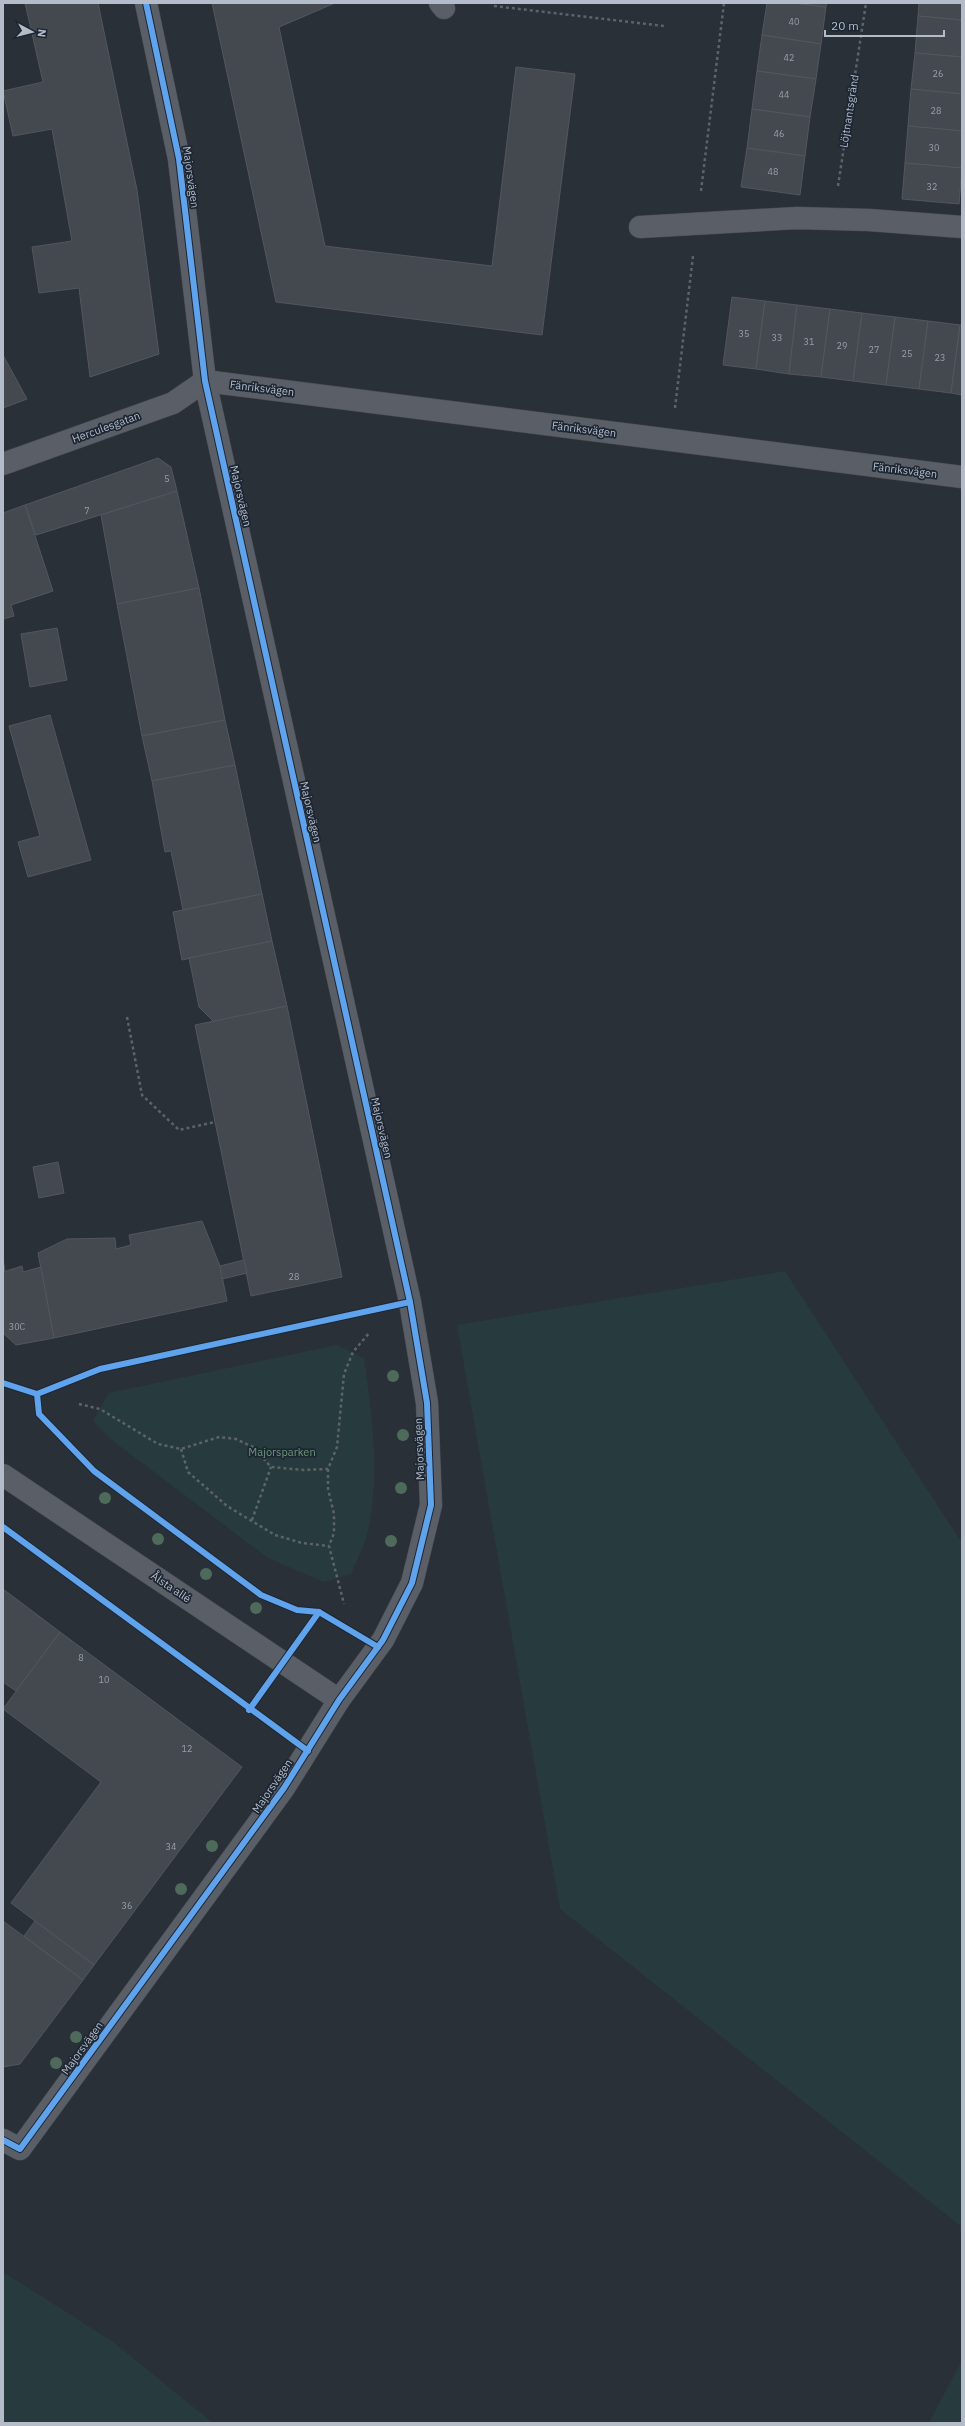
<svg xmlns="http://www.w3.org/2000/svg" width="965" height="2426" font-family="'IBM Plex Sans',sans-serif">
  <rect width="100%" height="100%" fill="#2a3038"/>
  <g fill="#273a3e">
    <polygon points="785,1271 962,1543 962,2227 560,1909 457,1325"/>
    <path d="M337 1345 364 1358C372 1417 381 1476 367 1535 363 1548 356 1562 351 1574L324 1582 268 1558 113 1441 93 1421 109 1393Z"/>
    <polygon points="3,2272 112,2341 213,2423 3,2423"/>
    <polygon points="962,2360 962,2423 931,2423 930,2421"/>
  </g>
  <g fill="#444950" stroke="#52575f">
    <polygon points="25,3 98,3 137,190 159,354 90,377 79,288 39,293 32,247 72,241 52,129 13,136 3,91 43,82"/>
    <polygon points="212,3 335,3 279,27 325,246 492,266 516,67 575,74 542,335 276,302"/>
    <polygon points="767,3 794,3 826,7 821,44 762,35"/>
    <polygon points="794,3 827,3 826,7"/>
    <polygon points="919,3 962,3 962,20 918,16"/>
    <polygon points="918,16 962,20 962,57 915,53"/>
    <polygon points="762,35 821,44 816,79 757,71"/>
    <polygon points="915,53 962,57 962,94 911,89"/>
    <polygon points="757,71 816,79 810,117 752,109"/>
    <polygon points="911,89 962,94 962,131 908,126"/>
    <polygon points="752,109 810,117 805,156 747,148"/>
    <polygon points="908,126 962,131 962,168 905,163"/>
    <polygon points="747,148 805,156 800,195 741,187"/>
    <polygon points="905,163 962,168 959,204 902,199"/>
    <polygon points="732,297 765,301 756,369 723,365"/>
    <polygon points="765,301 797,305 789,374 756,369"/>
    <polygon points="797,305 830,309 821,377 789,374"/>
    <polygon points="830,309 862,313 853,381 821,377"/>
    <polygon points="862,313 895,317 886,385 853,381"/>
    <polygon points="895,317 928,321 919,389 886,385"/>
    <polygon points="928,321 960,325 951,393 919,389"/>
    <polygon points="960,325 962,325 962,395 951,393"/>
    <polygon points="3,355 27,399 3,408"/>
    <polygon points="158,458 171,467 177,491 36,535 25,505"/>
    <polygon points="177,491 199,588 117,604 101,515"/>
    <polygon points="25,505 53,591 11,605 14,616 3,619 3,513"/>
    <polygon points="199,588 225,720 142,736 117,604"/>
    <polygon points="57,628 67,680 30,687 21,634"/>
    <polygon points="50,715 91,860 28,877 18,842 40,836 9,726"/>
    <polygon points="225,720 235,765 152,781 142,736"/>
    <polygon points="235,765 262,894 183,910 171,851 165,852 152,781"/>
    <polygon points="262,894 272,941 182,960 173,912"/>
    <polygon points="272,941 287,1006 214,1022 199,1007 189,958"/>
    <polygon points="287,1006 342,1277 251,1296 195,1025"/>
    <polygon points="58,1162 64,1193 39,1198 33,1167"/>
    <polygon points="202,1221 220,1266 227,1301 54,1338 38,1253 67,1239 115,1238 116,1249 131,1245 129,1235"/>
    <polygon points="3,1259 5,1271 3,1272"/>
    <polygon points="244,1260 247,1273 222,1279 220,1266"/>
    <polygon points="22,1266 23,1272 41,1267 54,1338 16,1345 3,1333 3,1272"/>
    <polygon points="3,1589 60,1632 16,1691 3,1682"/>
    <polygon points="60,1632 242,1767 94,1965 11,1903 101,1782 3,1709"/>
    <polygon points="3,1921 83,1980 20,2064 3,2067"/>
    <polygon points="35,1921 94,1965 83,1980 24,1936"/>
  </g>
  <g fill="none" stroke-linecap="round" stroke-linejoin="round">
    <defs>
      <g id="service">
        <polyline points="440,3 444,8"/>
        <polyline points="640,227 797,218 869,220 962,227"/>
      </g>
      <g id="minor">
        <polyline points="205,381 962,477"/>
        <polyline points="3,464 173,403 205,381"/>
        <polyline points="3,1475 339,1700"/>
        <polyline points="3,2140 20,2149 284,1788 339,1700 383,1640 412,1583 431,1505 427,1403 410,1302 205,381 179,159 146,3"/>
      </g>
    </defs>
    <use href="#service" stroke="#484c53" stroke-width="23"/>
    <use href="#minor" stroke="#484c53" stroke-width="23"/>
    <g stroke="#5d636a" stroke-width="2.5" stroke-dasharray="3 3" stroke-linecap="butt">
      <polyline points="494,6 664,26"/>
      <polyline points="838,186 866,3"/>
      <polyline points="701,191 724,3"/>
      <polyline points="675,408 693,256"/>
      <polyline points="127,1017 142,1095 179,1130 215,1122"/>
      <polyline points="79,1404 100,1409 158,1444 181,1449 219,1437 236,1439 253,1447 271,1467 304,1470 328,1469 337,1447 344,1374 353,1352 370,1332"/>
      <polyline points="181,1449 188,1472 227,1506 275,1535 302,1543 329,1546"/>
      <polyline points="328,1469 328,1489 334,1514 334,1533 329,1546 344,1604"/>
      <polyline points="252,1520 271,1467"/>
    </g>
    <use href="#service" stroke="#5a5e66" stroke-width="22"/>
    <use href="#minor" stroke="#5a5e66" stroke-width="22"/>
    <defs>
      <g id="cycleway">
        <polyline points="3,1383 37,1394 100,1369 410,1302"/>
        <polyline points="37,1394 39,1414 94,1471 261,1595 297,1610 319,1612 378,1647"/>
        <polyline points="3,1527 308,1751"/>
        <polyline points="249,1710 319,1612"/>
        <polyline points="3,2140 20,2149 284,1788 339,1700 383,1640 412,1583 431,1505 427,1403 410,1302 205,381 179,159 146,3"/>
      </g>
    </defs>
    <use href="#cycleway" stroke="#1d2633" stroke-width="8"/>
    <use href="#cycleway" stroke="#60a3ed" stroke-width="6"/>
  </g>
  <g fill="#4e6a5a">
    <circle cx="393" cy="1376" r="6"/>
    <circle cx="403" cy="1435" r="6"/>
    <circle cx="401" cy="1488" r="6"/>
    <circle cx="105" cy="1498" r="6"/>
    <circle cx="158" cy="1539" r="6"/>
    <circle cx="391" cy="1541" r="6"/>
    <circle cx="206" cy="1574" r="6"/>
    <circle cx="256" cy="1608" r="6"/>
    <circle cx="212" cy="1846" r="6"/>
    <circle cx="181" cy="1889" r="6"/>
    <circle cx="76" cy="2037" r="6"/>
    <circle cx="56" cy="2063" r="6"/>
  </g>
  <g text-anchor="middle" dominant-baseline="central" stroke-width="3.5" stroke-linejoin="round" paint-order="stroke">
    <g font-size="9" fill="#989fab">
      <text x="794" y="21">40</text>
      <text x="789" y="57">42</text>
      <text x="938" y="73">26</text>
      <text x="784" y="94">44</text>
      <text x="936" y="110">28</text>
      <text x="779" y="133">46</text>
      <text x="934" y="147">30</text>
      <text x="773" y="171">48</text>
      <text x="932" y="186">32</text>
      <text x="744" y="333">35</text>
      <text x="777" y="337">33</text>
      <text x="809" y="341">31</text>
      <text x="842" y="345">29</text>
      <text x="874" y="349">27</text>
      <text x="907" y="353">25</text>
      <text x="940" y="357">23</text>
      <text x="167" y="478">5</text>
      <text x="87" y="510">7</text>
      <text x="294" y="1276">28</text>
      <text x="17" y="1326">30C</text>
      <text x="81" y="1657">8</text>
      <text x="104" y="1679">10</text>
      <text x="187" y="1748">12</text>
      <text x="171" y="1846">34</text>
      <text x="127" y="1905">36</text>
    </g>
    <g font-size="11" fill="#b4bcc9" stroke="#1d2633">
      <text transform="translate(849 111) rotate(-81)">Löjtnantsgränd</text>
      <text transform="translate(191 177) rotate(82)">Majorsvägen</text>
      <text transform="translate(262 388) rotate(7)">Fänriksvägen</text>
      <text transform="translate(106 427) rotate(-20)">Herculesgatan</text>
      <text transform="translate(584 429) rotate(7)">Fänriksvägen</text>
      <text transform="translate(905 470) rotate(7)">Fänriksvägen</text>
      <text transform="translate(241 496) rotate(77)">Majorsvägen</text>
      <text transform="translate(311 812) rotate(77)">Majorsvägen</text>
      <text transform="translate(382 1128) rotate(77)">Majorsvägen</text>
      <text transform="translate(419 1449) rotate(-92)">Majorsvägen</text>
      <text transform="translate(171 1587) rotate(34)">Ålsta allé</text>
      <text transform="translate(272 1786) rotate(-56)">Majorsvägen</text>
      <text transform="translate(82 2048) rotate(-54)">Majorsvägen</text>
    </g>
    <g font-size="11" fill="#6b9a76" stroke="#1d2633">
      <text x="282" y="1452">Majorsparken</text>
    </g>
  </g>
  <rect width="965" height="2426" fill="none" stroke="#b4bcc9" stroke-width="8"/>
  <g transform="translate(32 32) rotate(97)" stroke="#1d2633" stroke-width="3" paint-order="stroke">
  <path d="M0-3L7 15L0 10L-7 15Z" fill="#b4bcc9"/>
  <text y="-6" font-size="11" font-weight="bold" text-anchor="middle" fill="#b4bcc9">N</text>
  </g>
  <path d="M825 30v6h119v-6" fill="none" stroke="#b4bcc9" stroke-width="2"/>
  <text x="831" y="30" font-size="12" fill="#b4bcc9" stroke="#1d2633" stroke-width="3" paint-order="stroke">20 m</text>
</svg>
